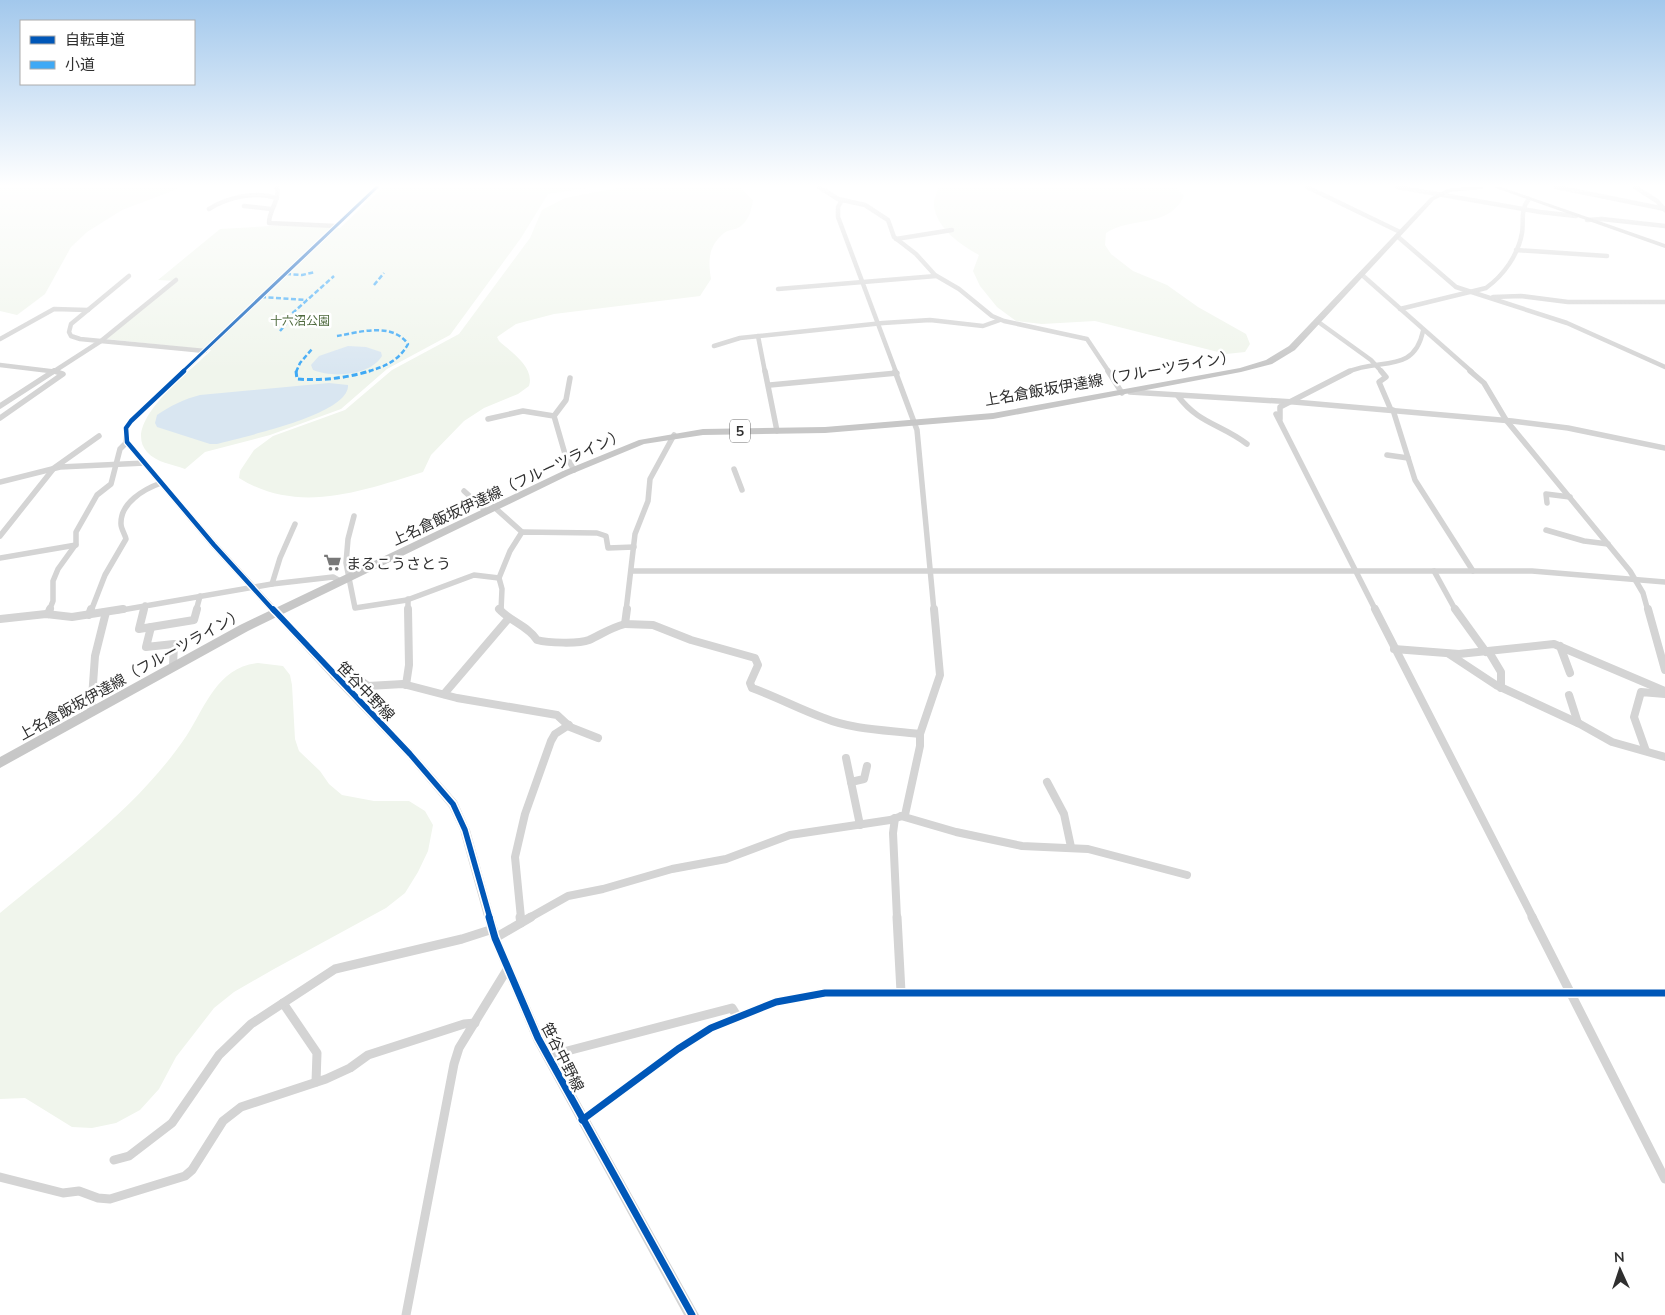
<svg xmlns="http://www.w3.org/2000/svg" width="1665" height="1315" font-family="Mulish,'Noto Sans JP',sans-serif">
  <rect width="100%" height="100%" fill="#fff"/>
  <g fill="#f0f5ec">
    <polygon points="0,187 183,187 122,210 87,232 71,247 45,294 17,315 0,311"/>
    <path d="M383 187H595L548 194 521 238 450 335 387 369 341 409 270 435 205 452 185 469C172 464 157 463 147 452 120 422 193 370 211 350L106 339 176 281 158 280 220 229 289 225 340 228Z"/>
    <path d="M622 187H739L753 200C751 210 750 218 742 225 738 230 729 229 724 233 708 246 708 261 711 279L700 296 554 314 516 324 497 337 499 341C511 352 535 367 529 386L518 394 484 408 464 421 431 455 423 472C362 491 298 515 239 478L240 471 254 450 273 436 345 410 392 370 459 334 530 238 542 210 565 198Z"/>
    <path d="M938 187H1175L1184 196C1169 229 1131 216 1106 233L1105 245 1111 254 1133 271 1167 285 1198 307 1246 334 1250 344 1245 352 1226 354 1095 321 1042 324 1016 321 997 307 980 286 973 271 979 255C961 245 937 229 934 206 933 201 937 193 938 187Z"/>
    <path d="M258 663 283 666 290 675 292 685 295 739 299 751 320 771 329 784 342 795 374 801H409L425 811 433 825 428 851 418 872 405 893 386 908 274 969 234 992 214 1008 176 1057 159 1089 140 1110 116 1123 92 1128 72 1127 25 1098 0 1099V913C65 859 139 807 187 735 206 705 218 667 258 663Z"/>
  </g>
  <g fill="#d9e6f1">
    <path d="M348 346 366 347 381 352 382 356C370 376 332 378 313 370L311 365 319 356Z"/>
    <path d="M329 383 348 385C350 415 241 437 217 444H210L157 427 155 423 157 415C170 406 184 399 200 395Z"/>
  </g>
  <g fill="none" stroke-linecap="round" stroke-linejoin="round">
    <g stroke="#d4d4d4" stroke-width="4.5">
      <path d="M277 187C280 200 269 210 269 223L336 226"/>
      <polyline points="819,187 838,199 865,205 888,220 894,237 916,254 935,275 959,289 992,316 1004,321 1087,339 1109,372"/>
      <polyline points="1307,187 1400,232"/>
      <polyline points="1397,187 1540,212 1576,216"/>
      <polyline points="1556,187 1665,209"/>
      <polyline points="1635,187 1657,201 1665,210"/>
      <polyline points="842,200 838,207 838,217 896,372"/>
      <polyline points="244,206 271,209"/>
      <path d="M209 209C228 197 255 191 277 198"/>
      <polyline points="1587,220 1602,219 1665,226"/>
      <polyline points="1397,236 1456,287 1567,323 1665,367"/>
      <polyline points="896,239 952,230"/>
      <polyline points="1516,250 1607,256"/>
      <polyline points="1361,274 1472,372"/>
      <polyline points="129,276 71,324 69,332 71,336 80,339 205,351"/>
      <polyline points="778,289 936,276"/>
      <polyline points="1493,297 1521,296 1568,302 1665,302"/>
      <path d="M1400 309 1486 288C1504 275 1518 255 1522 233 1524 221 1520 209 1529 199"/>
      <polyline points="1317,321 1371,360 1382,372"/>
      <polyline points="758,336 765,372"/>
      <polyline points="0,339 54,309 88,310"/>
      <polyline points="714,346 740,338 883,323 930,320 983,326 1000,320"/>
      <polyline points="0,365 58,372"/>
      <polyline points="53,372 101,341 176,280"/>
      <path d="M1348 372C1378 357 1414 375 1423 331H1425"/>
    </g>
    <g stroke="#d4d4d4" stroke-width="5.5">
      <polyline points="765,371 777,431"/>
      <polyline points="895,371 917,430 934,611"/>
      <polyline points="1108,371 1122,393"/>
      <polyline points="1381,371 1386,377 1379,382 1391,410"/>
      <polyline points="1470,371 1484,383 1506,420 1630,571 1643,593 1648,611"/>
      <polyline points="770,385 897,373"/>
      <polyline points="1130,392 1294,402 1512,421 1568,428 1665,448"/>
      <path d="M1178 396C1199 424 1221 424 1247 444"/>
      <polyline points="0,406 54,371"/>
      <polyline points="1393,410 1415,480 1473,571"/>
      <polyline points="1276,414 1376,611"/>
      <polyline points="554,416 566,400 570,378"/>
      <polyline points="0,418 63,374 54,371"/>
      <polyline points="488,419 523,411 554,416 565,454 574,470"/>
      <polyline points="1280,419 1280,407 1350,371"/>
      <polyline points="1387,455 1408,458"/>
      <polyline points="734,469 742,490"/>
      <polyline points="0,482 60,467 145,463"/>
      <polyline points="464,491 486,511"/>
      <polyline points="1547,503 1546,494 1570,497"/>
      <polyline points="494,507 522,532"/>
      <polyline points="354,516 348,539 346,563 355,608 407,600 474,575 499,578"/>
      <polyline points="1546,530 1584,541 1608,544"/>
      <polyline points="0,536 54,468 99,436"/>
      <polyline points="0,558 76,545"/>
      <polyline points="632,571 1532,571 1665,582"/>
      <polyline points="1434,571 1456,611"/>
      <polyline points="272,584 280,558 295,524"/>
      <polyline points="49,611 53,601 53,581 58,569 76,544 76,532 97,495 111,484 120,449 127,442"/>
      <path d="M91 611 105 575 126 539C125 534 121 529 121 524 120 503 144 489 161 483"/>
      <polyline points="116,611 272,584 333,577 340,581"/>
      <polyline points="144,611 145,605"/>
      <polyline points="196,611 200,596"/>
      <polyline points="408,611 408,599"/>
      <polyline points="501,611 502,589 499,578 510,551 522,532 597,533 606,536 608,548 634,547"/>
      <polyline points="626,611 635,534 648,501 650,479 674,435"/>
    </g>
    <g stroke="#d4d4d4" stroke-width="8">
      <polyline points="144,609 139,629 194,620 197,609"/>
      <path d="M499 609C511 622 528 626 537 640 548 643 579 644 589 640 602 634 610 628 625 624"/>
      <path d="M627 609 625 624 653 625 691 640 755 658 758 665 750 683 752 688C777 697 799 709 824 718 853 730 889 730 920 734"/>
      <polyline points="1375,609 1533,918"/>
      <polyline points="1455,609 1486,652"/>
      <polyline points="1648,609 1665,670"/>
      <polyline points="48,614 50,609"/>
      <polyline points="89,615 91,609"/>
      <polyline points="0,619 46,614 72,617 123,609"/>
      <polyline points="151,627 146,647 174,644 173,666"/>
      <polyline points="1560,646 1570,673"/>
      <polyline points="1394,649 1459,654 1554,644 1665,691"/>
      <polyline points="1489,652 1501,672 1501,688"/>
      <polyline points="1449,654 1496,685 1580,724 1612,742 1665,757"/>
      <polyline points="334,676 346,670 368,686 403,684 457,698 557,715 570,727 598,738"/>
      <polyline points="406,685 409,665 408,609"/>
      <polyline points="444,694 508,619"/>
      <polyline points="1569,695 1578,723"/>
      <polyline points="91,712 95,656 106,612"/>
      <polyline points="1646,751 1634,717 1641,692 1665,694"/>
      <polyline points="846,758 860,825"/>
      <polyline points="851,782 864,779 867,766"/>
      <polyline points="1047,782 1064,814 1071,847"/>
      <polyline points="901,816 956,832 1022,846 1088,849 1187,875"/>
      <polyline points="895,818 893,833 897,918"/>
      <polyline points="521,918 515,857 525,814 551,741 555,734 569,725"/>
      <polyline points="529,918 568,896 603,889 672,869 726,859 790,835 890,820 905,815 920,746 920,734 940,675 934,609"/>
    </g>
    <g stroke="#d4d4d4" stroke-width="9">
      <polyline points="520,917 521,923"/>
      <polyline points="897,917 901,992"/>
      <polyline points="1532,917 1665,1179"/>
      <polyline points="495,938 531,917"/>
      <polyline points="283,1003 317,1053 316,1082"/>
      <polyline points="548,1056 732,1008 737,1016"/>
      <polyline points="582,1120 678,1049 711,1028 776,1002 825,993 1665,993"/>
      <polyline points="114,1160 129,1156 172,1123 219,1055 251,1024 335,969 462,939 493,929"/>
      <polyline points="0,1177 63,1193 79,1191 98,1198 110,1199 185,1176 192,1170 223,1121 241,1107 326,1079 350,1068 368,1055 464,1024 475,1023"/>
      <polyline points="406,1315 454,1064 459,1048 508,968"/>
    </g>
    <polygon fill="#d4d4d4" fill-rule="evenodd" points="374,187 380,187 133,422 129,428 130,442 217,543 337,674 413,751 457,801 470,830 500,938 542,1034 699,1315 684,1315 534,1042 490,938 460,830 449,807 407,757 331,678 211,547 123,442 123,428 129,420"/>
    <polygon fill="#c7c7c7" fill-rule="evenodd" points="1463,187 1484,187 1481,189 1450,192 1434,200 1295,350 1272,364 1241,372 993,419 825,433 703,435 644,444 569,475 248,631 0,768 0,757 240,625 563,471 639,440 703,429 825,427 993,413 1240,368 1266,360 1289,346 1430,198 1447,189"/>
    <polygon fill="#c4c4c4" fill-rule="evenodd" points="1493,187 1501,187 1665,244 1665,248"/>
    <g stroke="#3fa9f5" stroke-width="2.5" stroke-dasharray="5 2.5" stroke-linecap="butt">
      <polyline points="286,274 302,275 315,272"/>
      <polyline points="374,285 384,273"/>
      <polyline points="261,297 307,300"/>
      <polyline points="280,331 286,324 287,318 334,276"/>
      <path d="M337 336C360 332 392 322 408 344 399 361 384 367 366 372"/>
      <polyline points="296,372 300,363 312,349"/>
    </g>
    <path stroke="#3fa9f5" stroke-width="3" stroke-dasharray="6 3" stroke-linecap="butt" d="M296 371 297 379C322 381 346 378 370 371"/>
    <defs>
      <polyline id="cycleway-far3" points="182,372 377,187"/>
      <polyline id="cycleway-far2" points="184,371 131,421 126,428 127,442 214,545 274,611"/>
      <polyline id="cycleway-far1" points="273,609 410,754 453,804 465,830 490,918"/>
      <g id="cycleway">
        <polyline points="489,917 495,938 538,1038 692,1315"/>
        <polyline points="582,1120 678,1049 711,1028 776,1002 825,993 1665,993"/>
      </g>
    </defs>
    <use href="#cycleway-far3" stroke="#fff" stroke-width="5"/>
    <use href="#cycleway-far2" stroke="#fff" stroke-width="7"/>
    <use href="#cycleway-far1" stroke="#fff" stroke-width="9"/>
    <use href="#cycleway" stroke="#fff" stroke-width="10"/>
    <use href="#cycleway-far3" stroke="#0057b8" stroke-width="3"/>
    <use href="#cycleway-far2" stroke="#0057b8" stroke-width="4.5"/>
    <use href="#cycleway-far1" stroke="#0057b8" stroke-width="5.5"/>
    <use href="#cycleway" stroke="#0057b8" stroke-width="7"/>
  </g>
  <linearGradient id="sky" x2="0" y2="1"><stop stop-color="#a2c8ec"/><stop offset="0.5" stop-color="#fff"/><stop offset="1" stop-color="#fff" stop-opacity="0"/></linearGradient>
  <rect width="1665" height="371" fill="url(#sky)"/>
  <defs>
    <symbol id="supermarket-bare" viewBox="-9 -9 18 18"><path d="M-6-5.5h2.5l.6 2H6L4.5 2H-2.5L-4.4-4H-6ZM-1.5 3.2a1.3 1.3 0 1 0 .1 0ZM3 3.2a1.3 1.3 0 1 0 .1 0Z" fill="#787878" stroke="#fff" stroke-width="2.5" paint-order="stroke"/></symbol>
  </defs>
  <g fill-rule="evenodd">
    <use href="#supermarket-bare" x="320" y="550" width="25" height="25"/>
  </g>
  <g text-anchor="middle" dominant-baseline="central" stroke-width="5" stroke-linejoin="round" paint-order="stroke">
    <g font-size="12" fill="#4e6a3d" stroke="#fff">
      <text x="300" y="320">十六沼公園</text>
    </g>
    <rect fill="#fff" stroke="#6d6d6d" stroke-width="1" x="730" y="419.5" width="20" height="23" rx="4"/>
    <g font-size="14" font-weight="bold" fill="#2f2f2f">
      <text x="740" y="431">5</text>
    </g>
    <g font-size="15" fill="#2f2f2f" stroke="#fff">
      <text transform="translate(1110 378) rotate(-10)">上名倉飯坂伊達線（フルーツライン）</text>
      <text transform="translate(508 487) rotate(-25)">上名倉飯坂伊達線（フルーツライン）</text>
      <text transform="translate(131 674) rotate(-29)">上名倉飯坂伊達線（フルーツライン）</text>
      <text transform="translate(366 691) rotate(46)">笹谷中野線</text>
      <text transform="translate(563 1057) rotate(63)">笹谷中野線</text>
    </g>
    <g font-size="15" fill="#2f2f2f" stroke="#fff" text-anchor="start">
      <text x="346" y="563">まるこうさとう</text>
    </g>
  </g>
  <rect x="20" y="20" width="175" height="65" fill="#ffffff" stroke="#acacac"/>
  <rect x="30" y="36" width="25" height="8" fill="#0057b8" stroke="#acacac"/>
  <text x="65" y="45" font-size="15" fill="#2f2f2f">自転車道</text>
  <rect x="30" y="61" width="25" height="8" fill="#3fa9f5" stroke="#acacac"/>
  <text x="65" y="70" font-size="15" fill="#2f2f2f">小道</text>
  <g transform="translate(1620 1270) rotate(357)" stroke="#ffffff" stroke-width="4" paint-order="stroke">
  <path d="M0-4L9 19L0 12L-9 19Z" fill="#2f2f2f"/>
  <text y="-8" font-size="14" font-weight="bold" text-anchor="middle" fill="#2f2f2f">N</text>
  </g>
</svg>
